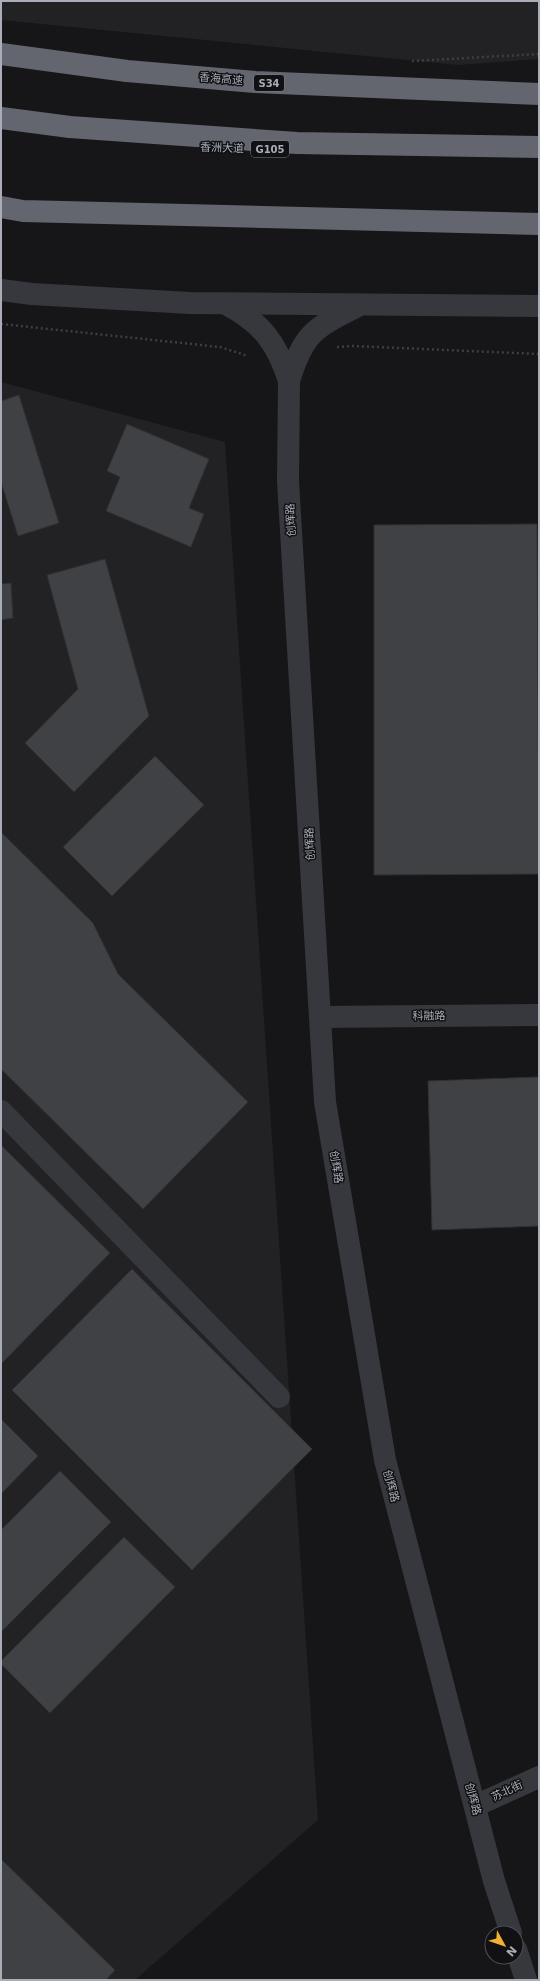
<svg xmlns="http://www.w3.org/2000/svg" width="540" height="1981" font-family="'DejaVu Sans','Noto Sans SC',sans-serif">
  <rect width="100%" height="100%" fill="#161618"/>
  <g fill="#222225">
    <polygon points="1,1 539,1 539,59 458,65 1,20"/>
    <polygon points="1,382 225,442 318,1820 135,1980 1,1980"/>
  </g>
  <g fill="#404145" stroke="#303034">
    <polygon points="19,395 59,523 18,536 1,482 1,401"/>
    <polygon points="127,424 209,459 189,508 204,514 191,547 106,511 120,477 107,471"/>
    <polygon points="537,524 539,874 374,875 374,525"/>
    <polygon points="105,559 149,716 74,792 25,743 78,689 47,575"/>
    <polygon points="11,583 13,618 1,620 1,584"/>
    <polygon points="155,756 204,805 112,896 63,847"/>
    <polygon points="1,832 93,923 118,974 248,1102 143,1209 1,1069"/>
    <polygon points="539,1077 539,1226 432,1230 428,1081"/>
    <polygon points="1,1145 110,1253 1,1364"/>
    <polygon points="132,1269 312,1449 192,1570 12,1390"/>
    <polygon points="1,1419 38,1456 1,1494"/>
    <polygon points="60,1471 111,1522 1,1632 1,1530"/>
    <polygon points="124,1537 175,1587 50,1713 1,1664 1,1661"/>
    <polygon points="1,1859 115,1970 106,1980 1,1980"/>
  </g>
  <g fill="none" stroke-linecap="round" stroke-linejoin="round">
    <g stroke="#3d3f44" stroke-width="2.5" stroke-dasharray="2 3" stroke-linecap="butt">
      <polyline points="412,61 539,54"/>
      <polyline points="1,324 220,347 248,356"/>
      <polyline points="337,347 353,346 539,354"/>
    </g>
    <g stroke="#37383d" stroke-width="22">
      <polyline points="1,290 32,294 190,303 539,306"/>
      <path d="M226 304C262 323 277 343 289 381 303 335 313 328 356 307"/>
      <polyline points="289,381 288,481 325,1102 385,1460 494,1881 511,1933"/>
      <polyline points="320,1017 539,1015"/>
      <polyline points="1,1111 279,1397"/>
      <polyline points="475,1806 539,1777"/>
      <polyline points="516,1949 526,1980"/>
    </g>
    <g stroke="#63666e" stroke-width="22">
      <polyline points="1,54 127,71 255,82 539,94"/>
      <polyline points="1,118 70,127 297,143 539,147"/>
      <polyline points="1,207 23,211 539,224"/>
    </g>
  </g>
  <g text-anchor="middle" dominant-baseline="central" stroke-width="3" stroke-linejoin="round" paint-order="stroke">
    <g fill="#111113" stroke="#7b7e86" stroke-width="1">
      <rect x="254" y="75" width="30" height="16" rx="3"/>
      <rect x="251" y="141" width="38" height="16" rx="3"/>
    </g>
    <g font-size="10" font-weight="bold" fill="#a8adb8">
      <text x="269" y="83">S34</text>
      <text x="270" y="149">G105</text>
    </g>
    <g font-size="11" fill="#a8adb8" stroke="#111113">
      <text transform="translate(221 79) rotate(5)">香海高速</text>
      <text transform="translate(222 148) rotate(2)">香洲大道</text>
      <text transform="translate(291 520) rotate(-93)">创辉路</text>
      <text transform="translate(310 844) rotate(-93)">创辉路</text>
      <text transform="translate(429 1016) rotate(-1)">科融路</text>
      <text transform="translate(336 1167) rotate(81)">创辉路</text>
      <text transform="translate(391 1486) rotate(75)">创辉路</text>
      <text transform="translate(507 1791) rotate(-25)">苏北街</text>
      <text transform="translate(473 1799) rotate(75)">创辉路</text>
    </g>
  </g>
  <rect width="540" height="1981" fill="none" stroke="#a8adb8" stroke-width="4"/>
  <g transform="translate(504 1945) rotate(130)"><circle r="19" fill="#111113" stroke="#4d4f55"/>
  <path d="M0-3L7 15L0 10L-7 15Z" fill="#f2b134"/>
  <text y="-6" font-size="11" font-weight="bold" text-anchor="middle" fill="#a8adb8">N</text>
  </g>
</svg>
